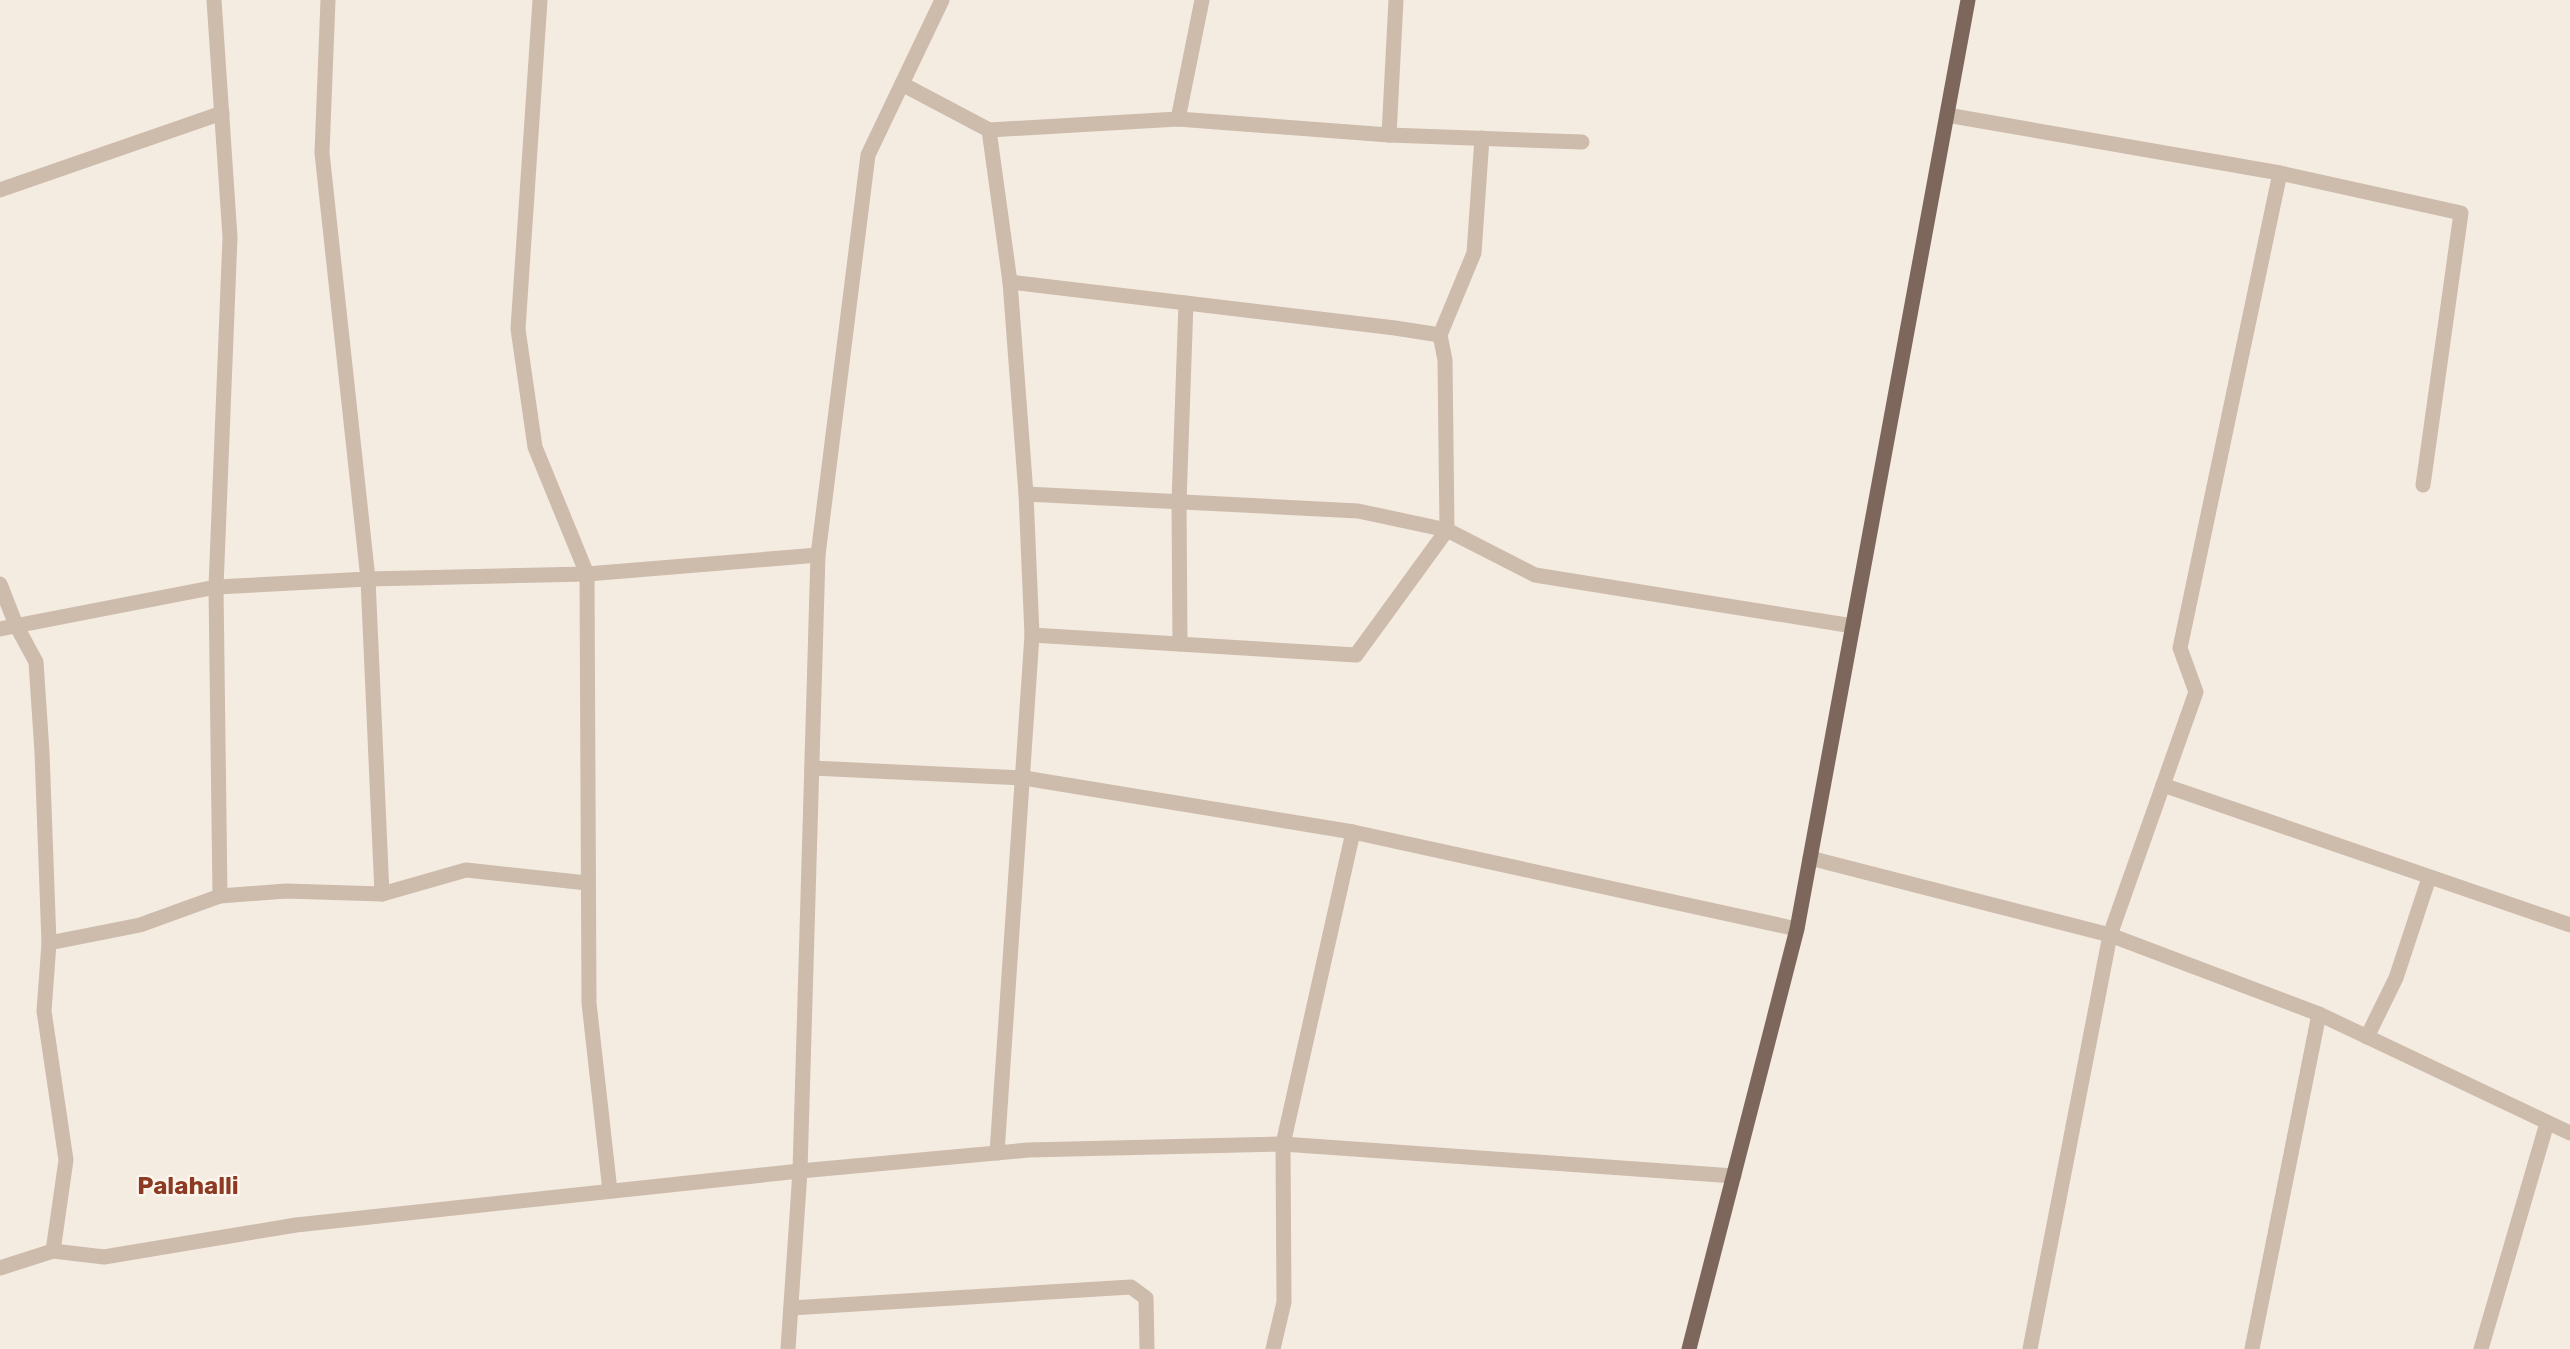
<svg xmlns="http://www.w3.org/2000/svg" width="2570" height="1349" font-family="Rubik,sans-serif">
  <rect width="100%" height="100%" fill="#f4ebe1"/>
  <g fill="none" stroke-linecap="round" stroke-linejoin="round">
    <g stroke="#cdbbac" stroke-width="15">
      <polyline points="214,0 230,237 216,587 220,896"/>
      <polyline points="328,0 322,153 368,579 382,894"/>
      <polyline points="540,0 518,329 535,447 587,574 589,1003 610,1191"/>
      <polyline points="902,84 989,130 1178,119 1389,135 1582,142"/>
      <polyline points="1947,115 2280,173 2461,213 2423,485"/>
      <polyline points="1178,119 1202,0"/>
      <polyline points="989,130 1010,282 1026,494 1032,635 997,1153"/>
      <polyline points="1389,135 1396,0"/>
      <polyline points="0,190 222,113"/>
      <polyline points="1010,282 1395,328 1440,335"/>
      <polyline points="1026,494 1358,511 1447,530 1535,575 1853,626"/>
      <polyline points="0,584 16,625 36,662 42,752 49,943 44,1011 66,1160 53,1251"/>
      <polyline points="0,629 216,587 368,579 587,574 818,555"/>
      <polyline points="1032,635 1356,655 1447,530 1445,360 1440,335 1474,253 1482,138"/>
      <polyline points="1180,644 1179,502 1186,303"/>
      <polyline points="812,768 1024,778 1353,832 1797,929"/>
      <polyline points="2163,785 2570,925"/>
      <polyline points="1810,858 2110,935 2319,1014 2570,1133"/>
      <polyline points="49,943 140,925 220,896 286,891 382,894 466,870 587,883"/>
      <polyline points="2367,1037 2396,978 2429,878"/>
      <polyline points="0,1268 53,1251 104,1257 296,1225 800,1171 1028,1150 1283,1144 1734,1176"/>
      <polyline points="791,1308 1131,1287 1146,1298 1147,1349"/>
      <polyline points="788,1349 800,1171 818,555 868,155 942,0"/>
      <polyline points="1273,1349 1284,1302 1283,1144 1353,832"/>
      <polyline points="2030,1349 2110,935 2196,692 2180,648 2280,173"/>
      <polyline points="2252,1349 2319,1014"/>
      <polyline points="2481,1349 2547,1123"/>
    </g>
    <polyline stroke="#7d675c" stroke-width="15" points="1689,1349 1797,929 1968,0"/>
  </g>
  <g text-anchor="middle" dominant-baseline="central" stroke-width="5" stroke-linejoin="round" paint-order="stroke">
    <g font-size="24" font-weight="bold" fill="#8c3b22" stroke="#fbf5ee">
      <text x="188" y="1186">Palahalli</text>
    </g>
  </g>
</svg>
